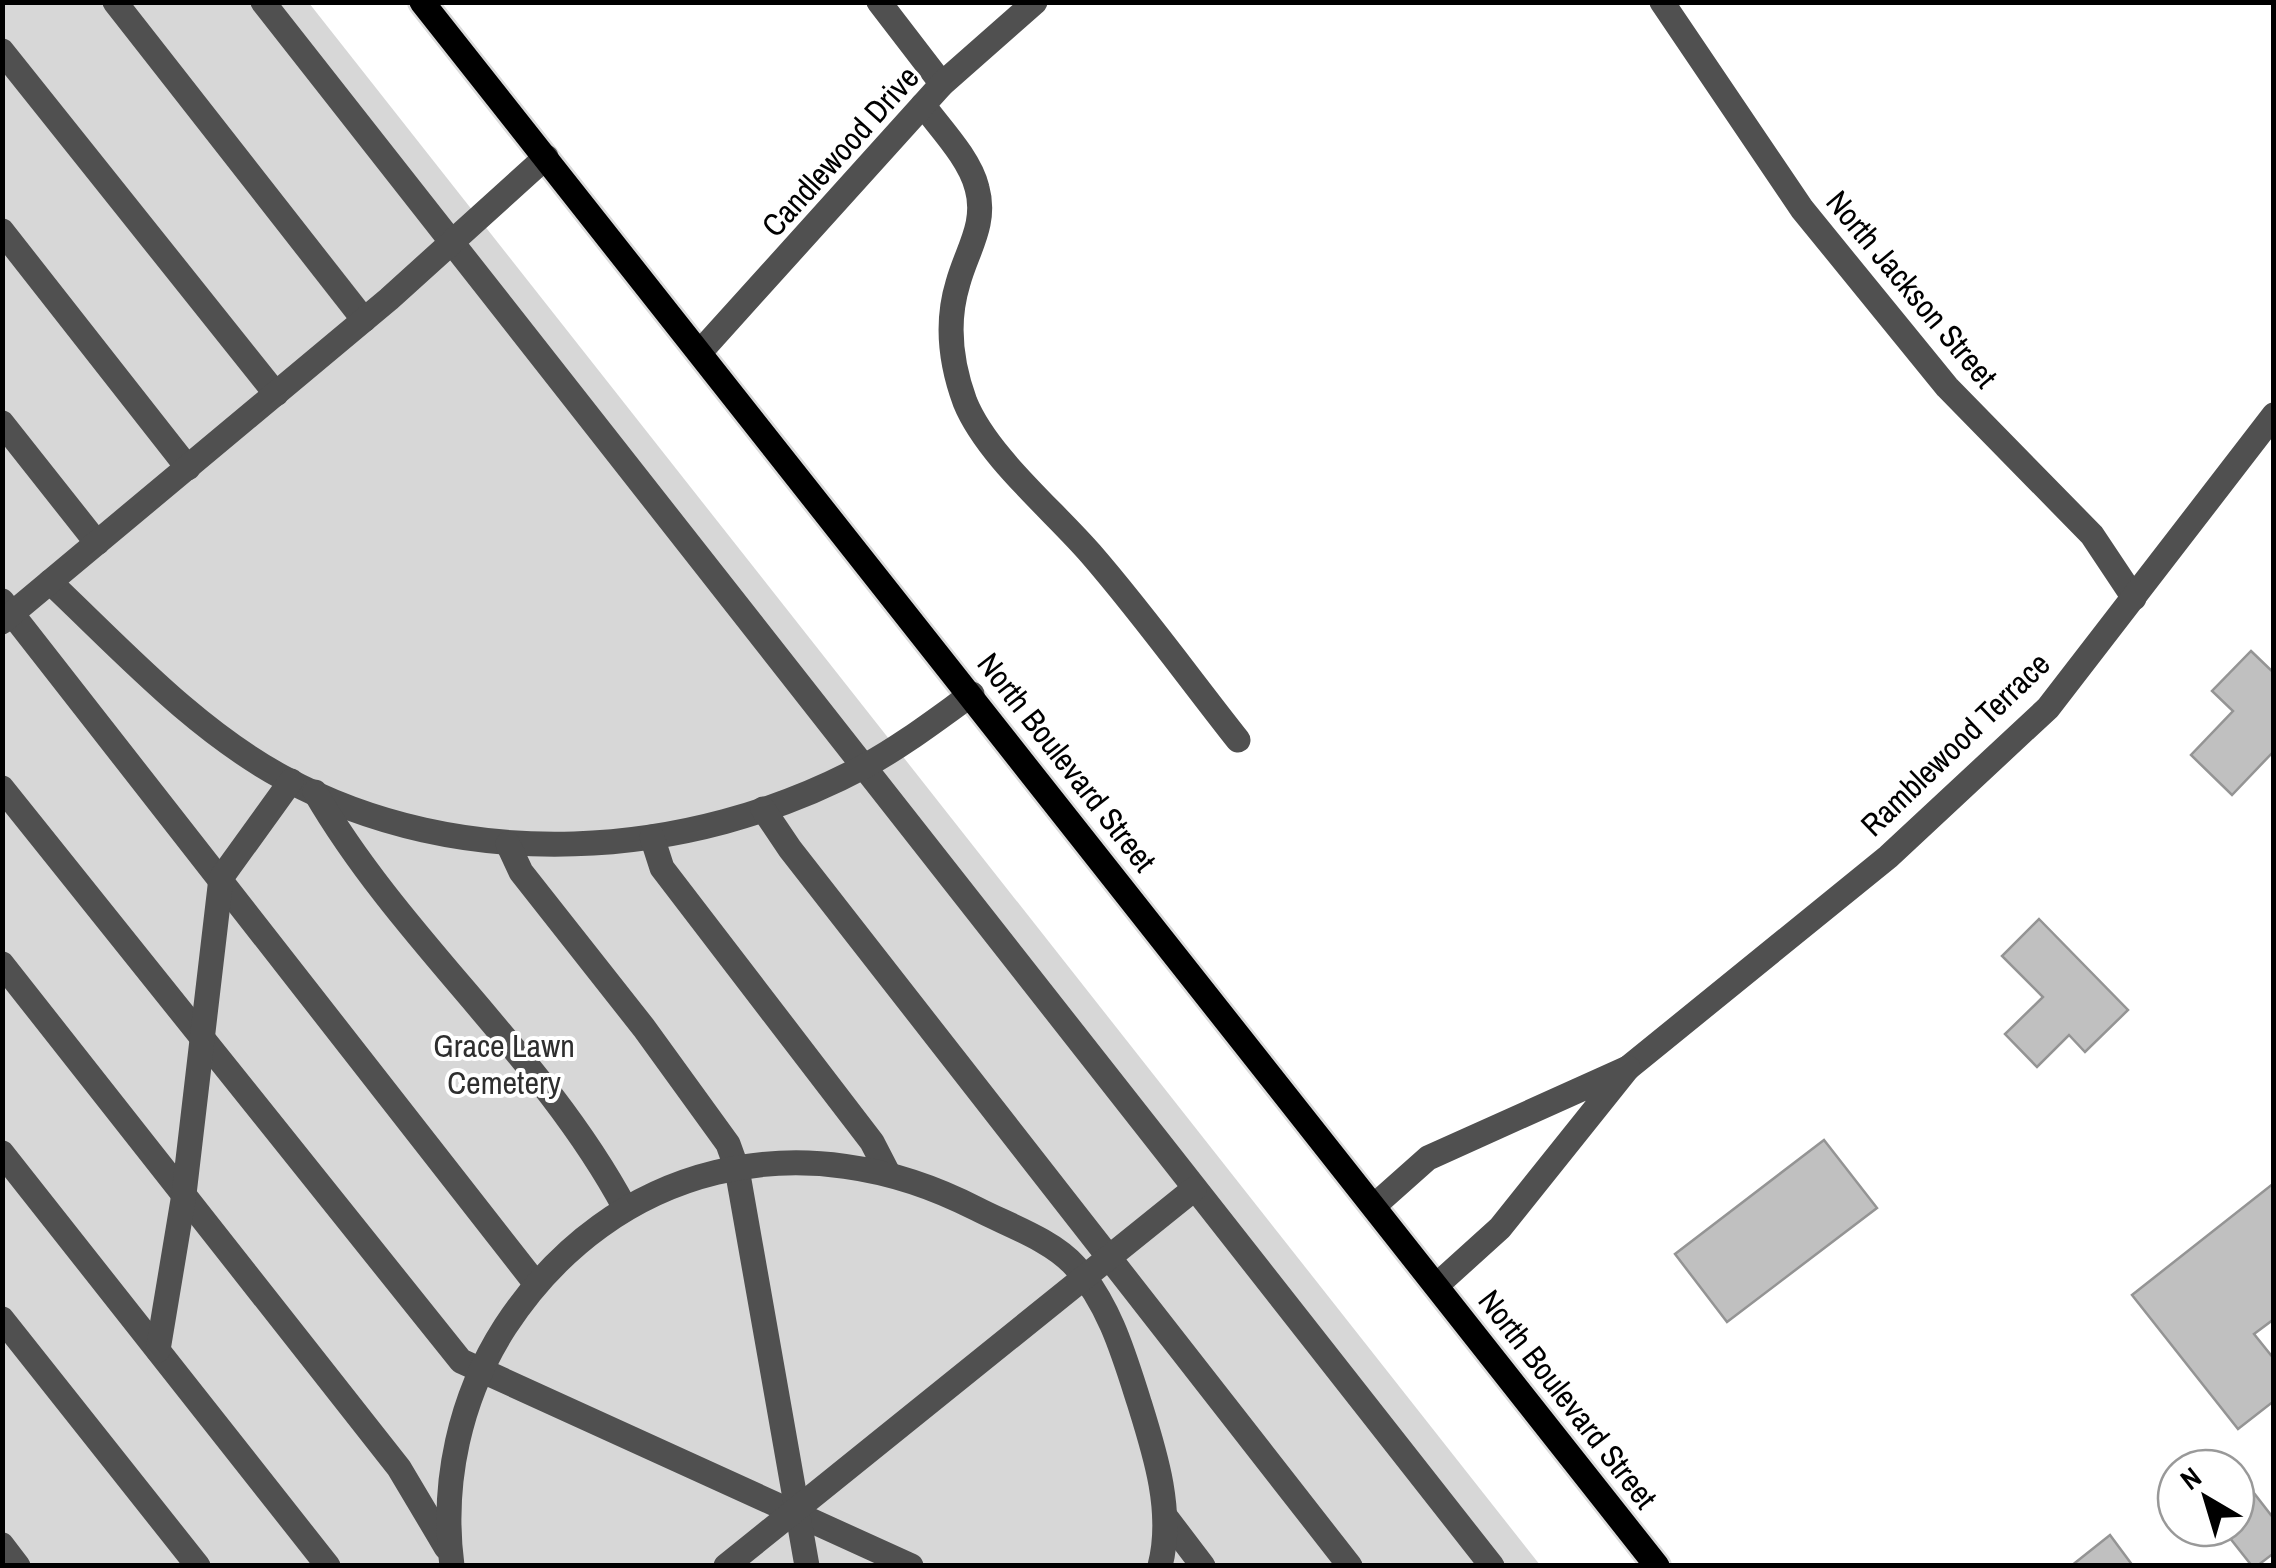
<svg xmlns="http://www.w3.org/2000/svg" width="2276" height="1568" font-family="'Archivo Narrow',sans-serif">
  <rect width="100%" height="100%" fill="#fff"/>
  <polygon fill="#d7d7d7" points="3,3 309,3 1540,1565 3,1566"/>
  <g fill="#c0c0c0" stroke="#949494" stroke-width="2.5">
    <polygon points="2251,651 2274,673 2274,751 2232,795 2191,755 2233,711 2212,691"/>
    <polygon points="2039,919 2128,1010 2085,1052 2069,1035 2037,1067 2005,1034 2043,997 2002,956"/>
    <polygon points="1824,1140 1877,1208 1727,1322 1675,1254"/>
    <polygon points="2274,1183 2274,1319 2254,1334 2274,1359 2274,1401 2238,1429 2132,1295"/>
    <polygon points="2240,1475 2274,1519 2274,1553 2257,1566 2252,1566 2222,1528 2236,1528 2236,1478"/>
    <polygon points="2110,1535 2133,1566 2071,1566"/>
  </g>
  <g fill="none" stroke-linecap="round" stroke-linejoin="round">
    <defs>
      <polyline id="major" points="422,2 1657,1566"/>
    </defs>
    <use href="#major" stroke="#dbdbdb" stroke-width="30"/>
    <g stroke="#505050" stroke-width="25">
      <polyline points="115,2 364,320"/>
      <polyline points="263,2 1492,1566"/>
      <polyline points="879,2 942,84"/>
      <polyline points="1662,2 1802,209 1947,387 2092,535 2134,598"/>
      <polyline points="2,51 276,394"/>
      <path d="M923 105C941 129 970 159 977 188 987 224 967 250 958 283 946 322 951 364 965 402 987 456 1053 510 1091 554 1143 614 1189 678 1238 740"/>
      <polyline points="2,231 188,468"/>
      <polyline points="701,351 942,84 1035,2"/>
      <polyline points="2,423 97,543"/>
      <path d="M50 582C123 651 194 729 282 777 461 875 688 861 865 766 902 746 937 719 972 694"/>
      <polyline points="2,601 536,1284"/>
      <polyline points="2,622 389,299 546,157"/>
      <polyline points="2,788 461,1361 911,1566"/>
      <path d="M315 792C402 942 543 1055 625 1208"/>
      <polyline points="763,809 790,849 1350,1566"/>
      <polyline points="652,837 662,868 872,1142 888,1173"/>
      <polyline points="508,844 521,872 644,1028 728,1144 737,1169 807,1566"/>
      <polyline points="2,964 399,1468 446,1547"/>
      <polyline points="1628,1068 1888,857 2048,708 2274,415"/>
      <polyline points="2,1153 328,1566"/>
      <polyline points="1374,1206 1428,1158 1628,1068 1500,1228 1437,1285"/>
      <polyline points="2,1319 198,1566"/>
      <polyline points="158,1350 184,1194 221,878 291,781"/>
      <polyline points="1165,1516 1203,1566"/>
      <polyline points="2,1545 18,1566"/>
      <path d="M452 1566C441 1483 460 1397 505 1327 613 1162 803 1119 977 1209 1008 1225 1052 1240 1075 1266 1109 1303 1124 1355 1139 1402 1155 1453 1174 1512 1160 1566"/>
      <polyline points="726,1566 1194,1189"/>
    </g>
    <use href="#major" stroke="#000" stroke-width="25"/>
  </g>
  <g text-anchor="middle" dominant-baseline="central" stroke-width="8" stroke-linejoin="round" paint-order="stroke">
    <g font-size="32" fill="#000" stroke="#fff">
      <text transform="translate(840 151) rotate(-48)">Candlewood Drive</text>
      <text transform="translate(1912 289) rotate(50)">North Jackson Street</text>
      <text transform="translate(1955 744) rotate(-44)">Ramblewood Terrace</text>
      <text transform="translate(1067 762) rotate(52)">North Boulevard Street</text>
      <text transform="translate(1568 1399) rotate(52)">North Boulevard Street</text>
    </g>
    <g font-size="32" fill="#2e2e2e" stroke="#fff">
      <text x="504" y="1045">Grace Lawn<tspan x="504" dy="37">Cemetery</tspan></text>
    </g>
  </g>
  <rect width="2276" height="1568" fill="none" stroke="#000000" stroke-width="10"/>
  <g transform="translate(2206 1498) rotate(322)"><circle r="48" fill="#ffffff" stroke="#999999" stroke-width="2.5"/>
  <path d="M0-8L18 38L0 25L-18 38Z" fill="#000000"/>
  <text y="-15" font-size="28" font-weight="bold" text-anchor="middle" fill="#000000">N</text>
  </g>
</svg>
